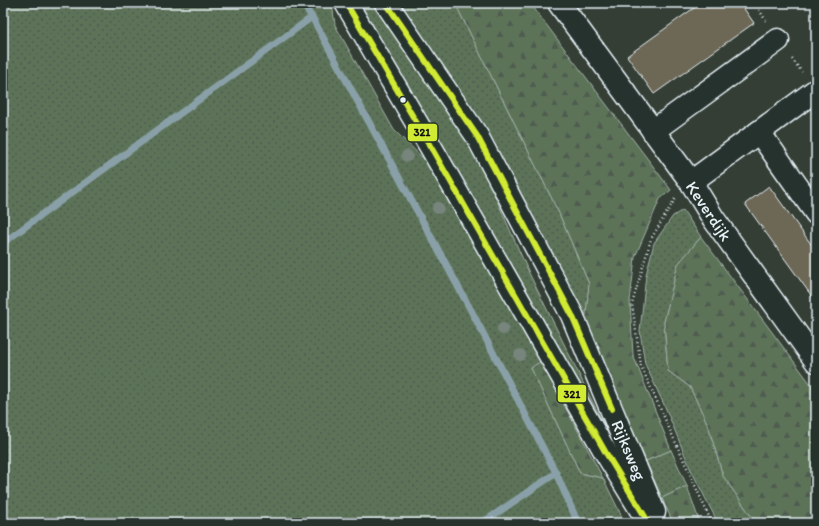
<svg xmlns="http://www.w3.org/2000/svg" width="819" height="526" font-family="Itim,sans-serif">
  <defs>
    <pattern id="grass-dots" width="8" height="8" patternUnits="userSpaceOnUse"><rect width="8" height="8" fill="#5b7358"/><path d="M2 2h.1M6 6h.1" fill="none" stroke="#4f5b50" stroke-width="1.8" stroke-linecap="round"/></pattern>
    <pattern id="forest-firs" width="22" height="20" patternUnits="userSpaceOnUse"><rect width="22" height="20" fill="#5b7358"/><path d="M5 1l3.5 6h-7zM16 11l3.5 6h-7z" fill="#4f5b50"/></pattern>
  </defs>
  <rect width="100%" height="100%" fill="#343e35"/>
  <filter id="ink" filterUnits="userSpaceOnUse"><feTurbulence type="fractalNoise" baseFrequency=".025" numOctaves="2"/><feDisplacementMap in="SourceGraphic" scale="8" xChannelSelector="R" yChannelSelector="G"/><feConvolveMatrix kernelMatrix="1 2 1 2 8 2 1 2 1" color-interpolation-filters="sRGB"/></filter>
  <g filter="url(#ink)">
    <g fill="url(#grass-dots)" stroke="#a2b2a8">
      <polygon points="3,3 332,3 335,25 394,130 433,168 541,361 531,368 580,473 603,478 625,523 3,523"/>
      <polygon points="354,3 377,3 475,151 530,275 641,500"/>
      <polygon points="394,3 455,3 558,211 589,284 585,324"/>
      <polygon points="683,210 701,237 678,264 664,322 668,371 690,387 708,425 723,476 756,523 718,523 691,470 666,409 645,364 640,331 646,275 654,243 673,216"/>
      <polygon points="671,450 687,486 662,498 646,461"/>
    </g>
    <g fill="url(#forest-firs)" stroke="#a2b2a8">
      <polygon points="455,3 530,3 671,190 660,199 635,257 630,301 633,355 671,450 646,461 593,341 585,324 589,284 558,211"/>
      <polygon points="701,237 816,391 816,523 756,523 723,476 708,425 690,387 668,371 664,322 678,264"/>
      <polygon points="541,361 603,478 580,473 531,368"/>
      <polygon points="687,486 700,523 673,523 662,498"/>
    </g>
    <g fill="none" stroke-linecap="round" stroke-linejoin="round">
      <g stroke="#8aa0a8" stroke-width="7">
        <polyline points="302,3 312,17 474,316 556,473 578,523"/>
        <polyline points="3,243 312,17"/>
        <polyline points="482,523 556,473"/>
      </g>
    </g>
    <g fill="#6d6855" stroke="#e8f1f8">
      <polygon points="699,3 740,3 754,23 654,94 627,56 684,15 697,6"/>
      <polygon points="769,186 816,251 816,302 745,204"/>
    </g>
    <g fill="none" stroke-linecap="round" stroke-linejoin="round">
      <defs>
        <g id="minor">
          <polyline points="559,3 691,182 713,218 816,361"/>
          <polyline points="653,131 778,40"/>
          <polyline points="759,132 816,213"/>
          <polyline points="691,182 816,90"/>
        </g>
        <g id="major">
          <polyline points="346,3 432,149 606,453 649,523"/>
          <polyline points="386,3 477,136 572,315 654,512"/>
        </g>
      </defs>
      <use href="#minor" stroke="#e8f1f8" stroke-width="25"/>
      <use href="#major" stroke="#e8f1f8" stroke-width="25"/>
      <g stroke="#e8f1f8" stroke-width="2.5" stroke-dasharray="1 3" stroke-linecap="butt">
        <polyline points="755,3 766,21"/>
        <polyline points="792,59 802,72"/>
        <polyline points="675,199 651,239 632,304 641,366 712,523"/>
      </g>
      <use href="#minor" stroke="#26332d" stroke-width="22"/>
      <use href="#major" stroke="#26332d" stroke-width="22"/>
      <defs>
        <g id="bus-1">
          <polyline points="346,3 432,149 606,453 649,523"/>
          <polyline points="386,3 477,136 572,315 612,409"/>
        </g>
      </defs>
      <use href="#bus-1" stroke="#26332d" stroke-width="9"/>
      <use href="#bus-1" stroke="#d1ea32" stroke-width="6"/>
    </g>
    <g fill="#78857d">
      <circle cx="407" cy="156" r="6"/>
      <circle cx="438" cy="208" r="6"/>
      <circle cx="503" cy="329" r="6"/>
      <circle cx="520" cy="355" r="6"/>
    </g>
  </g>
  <circle fill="#e8f1f8" stroke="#26332d" stroke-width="1.5" cx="403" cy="100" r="3.5"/>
  <g text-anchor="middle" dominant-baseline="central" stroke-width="3" stroke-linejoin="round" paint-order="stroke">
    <g font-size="17" fill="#e8f1f8" stroke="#26332d">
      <text transform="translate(709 211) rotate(56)">Keverdijk</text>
      <text transform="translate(629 450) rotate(67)">Rijksweg</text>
    </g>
  </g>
  <g stroke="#26332d" stroke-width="1.5">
    <rect x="407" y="123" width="31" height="19" rx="4" fill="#d1ea32"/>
    <rect x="557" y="384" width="30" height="19" rx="4" fill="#d1ea32"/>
  </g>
  <g font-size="11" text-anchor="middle" font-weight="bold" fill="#111">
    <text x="422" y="136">321</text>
    <text x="572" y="398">321</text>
  </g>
  <rect width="819" height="526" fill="none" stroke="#26332d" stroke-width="16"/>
  <rect x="8" y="8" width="803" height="510" fill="none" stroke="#e8f1f8" stroke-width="1.5" filter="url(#ink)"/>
</svg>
